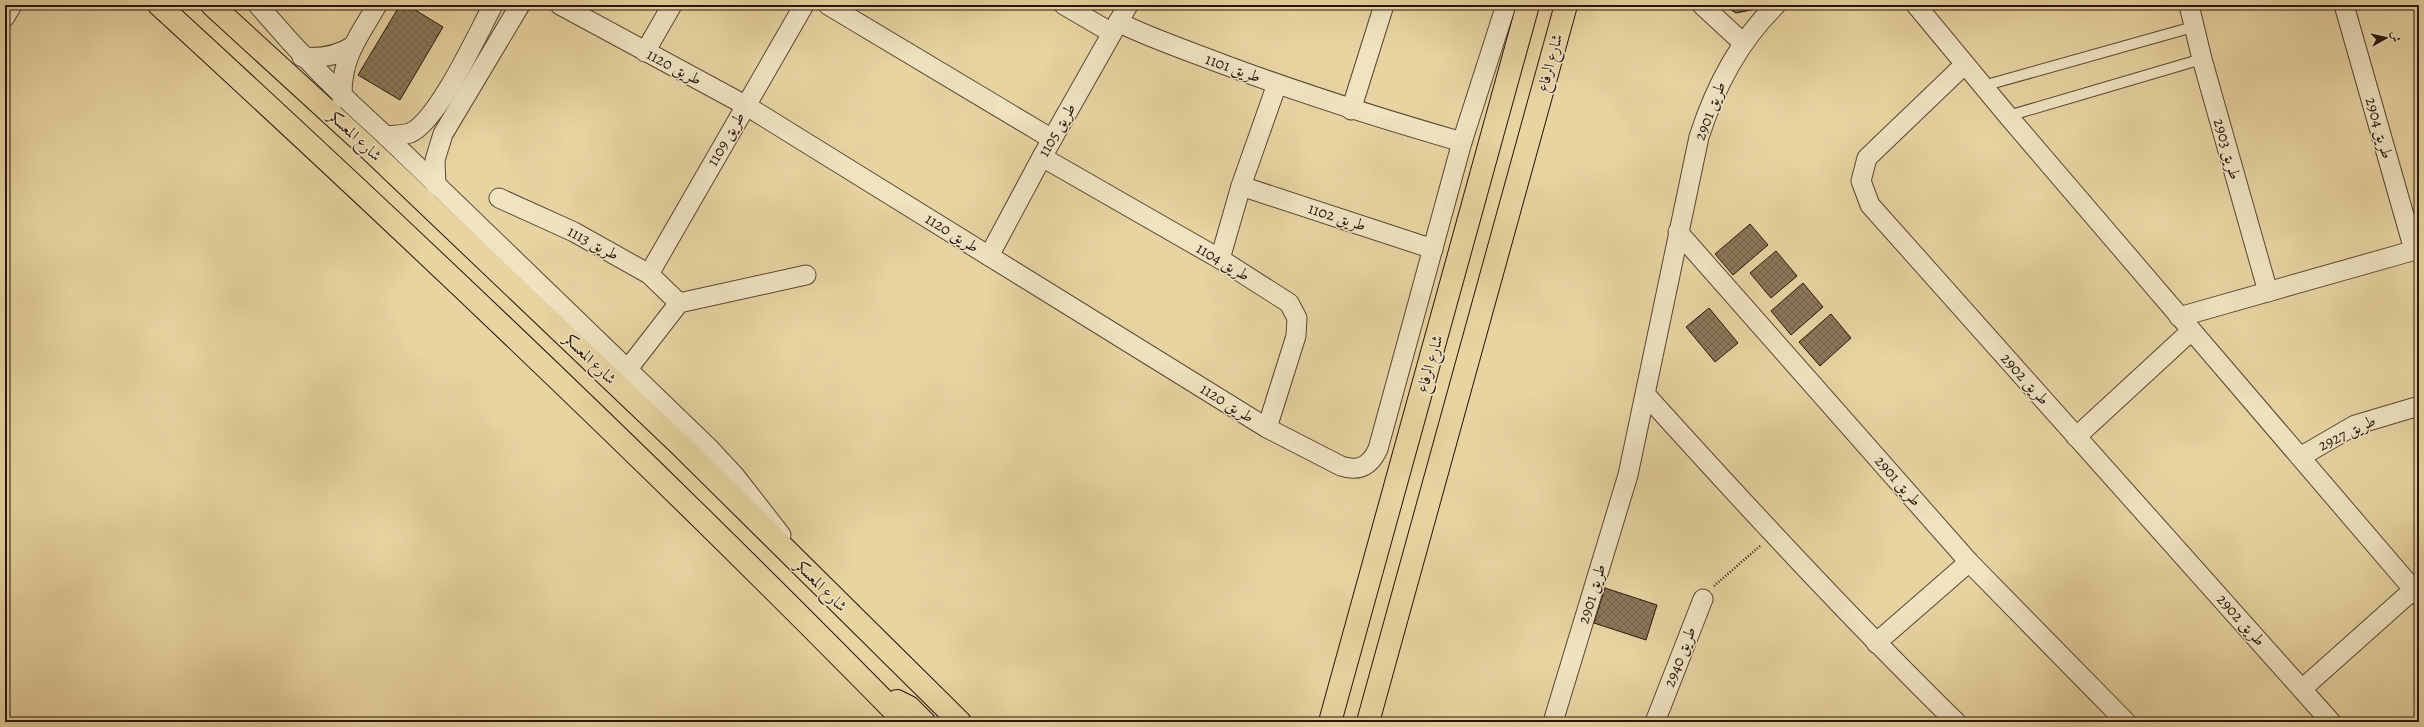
<svg xmlns="http://www.w3.org/2000/svg" width="2424" height="727" font-family="Alegreya,Amiri,serif">
  <defs>
    <pattern id="building-cross-hatch" width="8" height="8" patternUnits="userSpaceOnUse"><rect width="8" height="8" fill="#8b785a"/><path d="M0 0l8 8M0 8l8-8" fill="none" stroke="#726149"/></pattern>
  </defs>
  <rect width="100%" height="100%" fill="#e7d4a1"/>
  <filter id="stains"><feTurbulence type="fractalNoise" baseFrequency=".005" numOctaves="4"/><feColorMatrix values="0 0 0 0 .2 0 0 0 0 .09 0 0 0 0 .02 0 0 0 .5 -.17"/></filter>
  <radialGradient id="worn" r=".72"><stop offset=".6" stop-color="#630" stop-opacity="0"/><stop offset="1" stop-color="#630" stop-opacity=".3"/></radialGradient>
  <g fill="url(#building-cross-hatch)" stroke="#28150e">
    <polygon points="400,5 407,5 443,27 400,100 358,75"/>
    <polygon points="1723,5 1759,5 1756,9 1736,13"/>
    <polygon points="1750,224 1768,245 1733,275 1715,254"/>
    <polygon points="1776,251 1797,276 1771,298 1750,273"/>
    <polygon points="1803,283 1823,307 1791,335 1771,311"/>
    <polygon points="1709,308 1738,343 1715,362 1686,327"/>
    <polygon points="1831,314 1851,338 1820,366 1799,342"/>
    <polygon points="1605,588 1657,605 1646,640 1594,623"/>
  </g>
  <g fill="none" stroke-linecap="round" stroke-linejoin="round">
    <defs>
      <g id="lane">
        <polyline points="1983,86 2193,27"/>
        <polyline points="2008,116 2202,59"/>
      </g>
      <g id="street">
        <path d="M258 5C298 52 340 95 386 136L708 447 735 476 781 535"/>
        <path d="M560 5 745 105 1267 428 1341 466C1359 472 1370 466 1378 449L1462 142 1506 5"/>
        <polyline points="828,5 1052,139"/>
        <polyline points="1064,5 1112,33"/>
        <polyline points="1702,5 1742,42"/>
        <polyline points="1916,5 2008,116 2419,596"/>
        <polyline points="2189,5 2202,59 2268,292"/>
        <polyline points="2344,5 2414,250"/>
        <polyline points="5,17 12,5"/>
        <path d="M1118 22C1152 39 1189 51 1225 65 1303 94 1382 119 1462 142"/>
        <polyline points="645,52 672,5"/>
        <path d="M302 57C321 59 337 56 353 46"/>
        <polyline points="1964,65 1867,158 1861,181 1870,205 2331,722"/>
        <path d="M342 98C341 57 358 38 377 5"/>
        <polyline points="1351,110 1384,5"/>
        <path d="M386 136C394 135 403 135 410 133 438 121 478 33 493 5"/>
        <polyline points="1042,157 1220,259 1289,303 1297,318 1296,336 1267,428"/>
        <polyline points="436,186 435,160 443,134 520,5"/>
        <polyline points="1241,186 1433,249"/>
        <polyline points="499,198 574,232 649,274 679,303"/>
        <polyline points="1678,232 1969,562 2126,722"/>
        <polyline points="989,256 1042,157 1128,5"/>
        <polyline points="1220,259 1241,186 1277,84"/>
        <polyline points="649,274 804,5"/>
        <polyline points="2179,317 2419,249"/>
        <polyline points="627,370 679,303 806,275"/>
        <path d="M1646 395C1747 507 1849 617 1956 722"/>
        <polyline points="2076,437 2191,331"/>
        <polyline points="2300,457 2355,425 2419,406"/>
        <polyline points="1876,643 1969,562"/>
        <polyline points="2302,689 2413,590"/>
        <path d="M1553 722 1628 475 1699 137C1715 87 1738 42 1776 5"/>
        <polyline points="1655,722 1703,599"/>
      </g>
      <g id="primary">
        <path d="M159 5C413 238 664 476 905 722"/>
        <polyline points="212,5 365,145 678,443 960,722"/>
        <polyline points="897,701 909,707 924,722"/>
        <polyline points="1330,722 1528,5"/>
        <polyline points="1368,722 1566,5"/>
      </g>
    </defs>
    <use href="#lane" stroke="#584533" stroke-width="12"/>
    <use href="#street" stroke="#584533" stroke-width="21"/>
    <use href="#primary" stroke="#28150e" stroke-width="24"/>
    <polyline stroke="#28150e" stroke-width="2.5" stroke-dasharray="1 2" stroke-linecap="butt" points="1714,586 1760,546"/>
    <use href="#lane" stroke="#efe3c2" stroke-width="10"/>
    <use href="#street" stroke="#efe3c2" stroke-width="19"/>
    <use href="#primary" stroke="#e7d4a1" stroke-width="22"/>
  </g>
  <g text-anchor="middle" dominant-baseline="central" stroke-width="3" stroke-linejoin="round" paint-order="stroke">
    <g font-size="16" fill="#28150e" stroke="#efe3c2">
      <text transform="translate(1550 63) rotate(-75)">شارع الرفاع</text>
      <text transform="translate(674 67) rotate(28)">طريق 1120</text>
      <text transform="translate(1233 68) rotate(20)">طريق 1101</text>
      <text transform="translate(1710 111) rotate(-69)">طريق 2901</text>
      <text transform="translate(2379 128) rotate(74)">طريق 2904</text>
      <text transform="translate(1057 130) rotate(-60)">طريق 1105</text>
      <text transform="translate(355 136) rotate(43)">شارع المعسكر</text>
      <text transform="translate(726 139) rotate(-60)">طريق 1109</text>
      <text transform="translate(2227 149) rotate(74)">طريق 2903</text>
      <text transform="translate(1337 217) rotate(18)">طريق 1102</text>
      <text transform="translate(952 233) rotate(32)">طريق 1120</text>
      <text transform="translate(593 243) rotate(28)">طريق 1113</text>
      <text transform="translate(1223 262) rotate(31)">طريق 1104</text>
      <text transform="translate(590 359) rotate(44)">شارع المعسكر</text>
      <text transform="translate(1430 364) rotate(-74)">شارع الرفاع</text>
      <text transform="translate(2025 379) rotate(48)">طريق 2902</text>
      <text transform="translate(1227 403) rotate(32)">طريق 1120</text>
      <text transform="translate(2347 433) rotate(-26)">طريق 2927</text>
      <text transform="translate(1898 481) rotate(49)">طريق 2901</text>
      <text transform="translate(821 586) rotate(45)">شارع المعسكر</text>
      <text transform="translate(1592 594) rotate(-73)">طريق 2901</text>
      <text transform="translate(2241 620) rotate(48)">طريق 2902</text>
      <text transform="translate(1680 657) rotate(-69)">طريق 2940</text>
    </g>
  </g>
  <rect width="2424" height="727" fill="none" stroke="#e7d4a1" stroke-width="20"/>
  <rect x="6" y="6" width="2412" height="715" fill="none" stroke="#28150e" stroke-width="2"/>
  <rect x="10" y="10" width="2404" height="707" fill="none" stroke="#28150e"/>
  <g transform="translate(2386 38) rotate(82)" stroke="#efe3c2" stroke-width="3" paint-order="stroke">
  <path d="M0-3L7 15L0 10L-7 15Z" fill="#28150e"/>
  <text y="-6" font-size="11" font-weight="bold" text-anchor="middle" fill="#28150e">ش</text>
  </g>
  <rect width="100%" height="100%" filter="url(#stains)"/>
  <rect width="100%" height="100%" fill="url(#worn)"/>
</svg>
